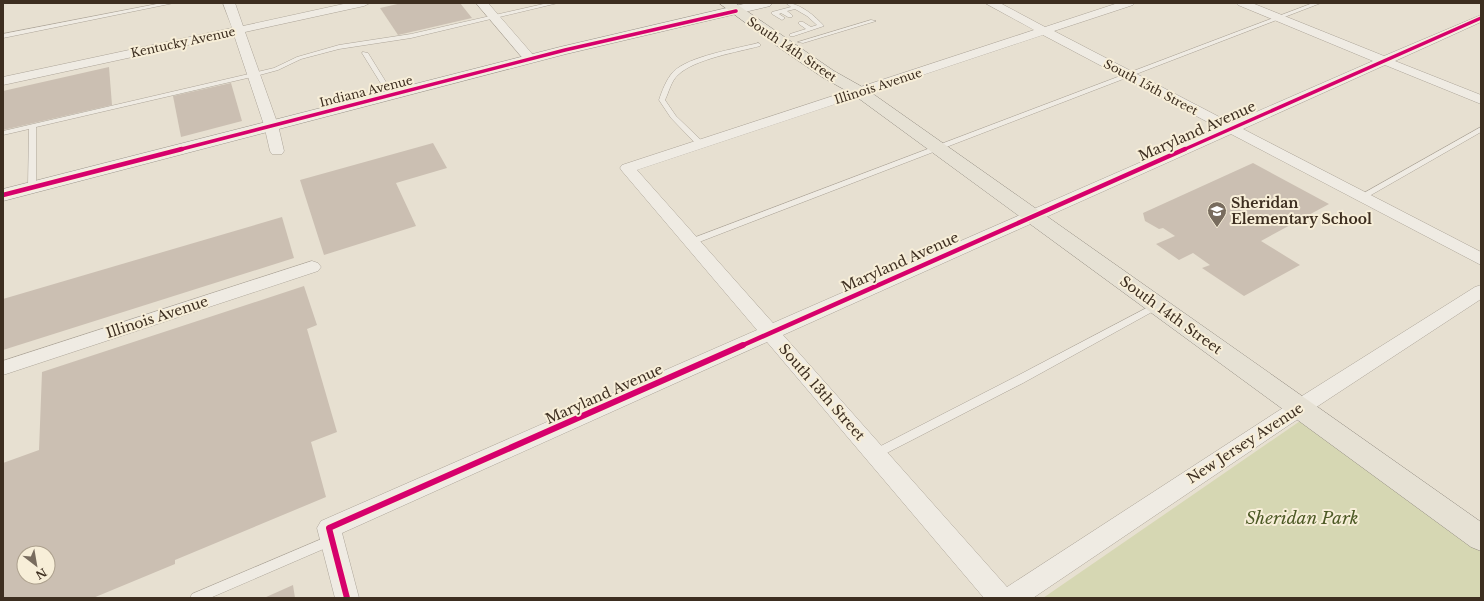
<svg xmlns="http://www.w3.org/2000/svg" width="1484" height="601" font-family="'Libre Baskerville',serif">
  <rect width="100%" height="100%" fill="#e7e0d1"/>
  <polygon fill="#d6d7b3" points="1303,419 1481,550 1481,598 1043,598"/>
  <g fill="#cbbfb2" fill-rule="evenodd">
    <polygon points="402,3 460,3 472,18 398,35 380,8"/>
    <polygon points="109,67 112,105 3,130 3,91"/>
    <polygon points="231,83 242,121 181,137 173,96"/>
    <polygon points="433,143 447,168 396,183 416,226 324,255 300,180"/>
    <polygon points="1253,163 1329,204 1261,241 1300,265 1244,296 1202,268 1210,265 1193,253 1179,260 1156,244 1175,236 1163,228 1159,229 1145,221 1143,213"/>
    <polygon points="282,217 294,258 3,350 3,299"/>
    <path d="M304 286 317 325 307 329 337 432 311 442 326 497 175 560V564L93 598H3V463L39 450 42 372ZM24 553H48V577H24Z"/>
    <polygon points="293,585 295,598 264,598"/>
  </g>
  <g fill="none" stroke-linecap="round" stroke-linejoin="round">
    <defs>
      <g id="lane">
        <polygon points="162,3 174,3 3,38 3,34"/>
        <polygon points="548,3 558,3 411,38 339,49 301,59 278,70 256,76 36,127 36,187 32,189 28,187 29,129 3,135 3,131 253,73 274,68 297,57 339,45 411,34"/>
        <path d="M786 3C800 3 815 16 824 26L794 36H790V34L806 29 799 24V22H803L811 27 817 25 807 16 795 9 787 11 792 15V17H788L781 13 779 14 785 18 782 20 772 14V12L791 7Z"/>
        <polygon points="1313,3 1321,3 694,244 691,245 687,242 688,240"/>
        <polygon points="871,20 876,21 803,43 798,42"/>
        <path d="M758 43 760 44V46C738 52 694 59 678 75 671 81 669 92 665 100L676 116 705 144 701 146H698L671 118 659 100C662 91 666 80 673 72 689 56 735 49 758 43Z"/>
        <polygon points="363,52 368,53 394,95 393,96 389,96 388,95 362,53"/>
        <polygon points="1481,127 1481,132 1364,199 1358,199 1357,197"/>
        <polygon points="1158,302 1161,303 1163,305 1161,307 1023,383 879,457 875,458 871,457 870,454 871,451 1015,377"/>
        <polygon points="331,535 335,536 337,540 335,544 210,598 190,598 192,594"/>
      </g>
      <g id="street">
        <polygon points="223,3 235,3 243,26 348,3 370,3 364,6 245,32 278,125 284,151 282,154 272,154 270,151 264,125 234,35 3,85 3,77 232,28"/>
        <polygon points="476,3 488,3 534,56 536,59 534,62 526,62"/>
        <path d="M985 3H1000L1045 27 1118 3H1135L1133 5 1054 31 1231 123 1373 61 1238 5 1236 3H1252L1384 56 1481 15V22L1395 61 1481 95V104L1385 65 1243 129 1481 252V265L1231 134 783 335 1007 587 1275 413 1475 287 1481 285V299L1289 425 1033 598H984L767 342 342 533 359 598H335L317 528 321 521 757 330 622 171 620 168 622 165 1034 30ZM1043 35 1219 128 773 323 637 170Z"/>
        <polygon points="312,261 318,263 321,267 318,271 3,375 3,361"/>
      </g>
      <polygon id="secondary" points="748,3 772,3 770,6 566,54 3,201 3,189 560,47"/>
      <polygon id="primary" points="719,3 735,3 834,71 866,89 1481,522 1481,551 1471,547 854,95 822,77 781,49"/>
    </defs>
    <use href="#lane" stroke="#ada599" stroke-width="1"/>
    <use href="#street" stroke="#ada599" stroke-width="1"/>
    <use href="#secondary" stroke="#9c958a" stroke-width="1"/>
    <use href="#primary" stroke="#928b80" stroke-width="1"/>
    <use href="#lane" fill="#efebe3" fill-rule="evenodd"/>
    <use href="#street" fill="#efebe3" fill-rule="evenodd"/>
    <use href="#secondary" fill="#efebe3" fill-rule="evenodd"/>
    <use href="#primary" fill="#e6e1d4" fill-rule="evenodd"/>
    <defs>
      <g id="cycleway-far2">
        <polyline points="178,150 565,50 736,11"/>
        <polyline points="1183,150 1481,18"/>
      </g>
      <g id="cycleway-far1">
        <polyline points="3,195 182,149"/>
        <polyline points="741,346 1185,149"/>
      </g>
      <polyline id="cycleway" points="347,598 329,528 743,345"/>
    </defs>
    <use href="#cycleway-far2" stroke="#f7eed8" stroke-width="5.5"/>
    <use href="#cycleway-far1" stroke="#f7eed8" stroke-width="7"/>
    <use href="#cycleway" stroke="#f7eed8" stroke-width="8"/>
    <use href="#cycleway-far2" stroke="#d6006c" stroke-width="3.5"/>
    <use href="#cycleway-far1" stroke="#d6006c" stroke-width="4.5"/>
    <use href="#cycleway" stroke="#d6006c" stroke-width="6"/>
  </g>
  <defs>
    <symbol id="school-pin" viewBox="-11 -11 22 30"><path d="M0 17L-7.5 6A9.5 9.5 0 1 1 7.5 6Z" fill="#786c5e" stroke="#f7eed8"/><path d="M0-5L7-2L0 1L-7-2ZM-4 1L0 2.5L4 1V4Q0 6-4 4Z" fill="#fff"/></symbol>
  </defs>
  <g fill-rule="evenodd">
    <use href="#school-pin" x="1206" y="200" width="22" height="30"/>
  </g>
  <g text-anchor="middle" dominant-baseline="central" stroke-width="4" stroke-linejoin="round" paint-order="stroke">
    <g font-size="12" fill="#3d2e20" stroke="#f7eed8">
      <text transform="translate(183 42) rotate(-12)">Kentucky Avenue</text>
      <text transform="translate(792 49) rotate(34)">South 14th Street</text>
      <text transform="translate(878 86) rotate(-18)">Illinois Avenue</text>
      <text transform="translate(1151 87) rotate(28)">South 15th Street</text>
      <text transform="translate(366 91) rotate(-14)">Indiana Avenue</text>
    </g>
    <g font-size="14" fill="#3d2e20" stroke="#f7eed8">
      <text transform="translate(1197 131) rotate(-24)">Maryland Avenue</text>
      <text transform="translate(900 262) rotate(-24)">Maryland Avenue</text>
      <text transform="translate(1171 315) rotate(36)">South 14th Street</text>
      <text transform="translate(157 317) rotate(-18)">Illinois Avenue</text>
      <text transform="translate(822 392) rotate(49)">South 13th Street</text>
      <text transform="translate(604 394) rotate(-24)">Maryland Avenue</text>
      <text transform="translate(1245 443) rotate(-33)">New Jersey Avenue</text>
    </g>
    <g font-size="14" font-weight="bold" fill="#3d2e20" stroke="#f7eed8" text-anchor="start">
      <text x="1231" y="203">Sheridan<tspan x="1231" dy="16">Elementary School</tspan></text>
    </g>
    <g font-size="17" font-style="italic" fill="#4d5a26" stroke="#f7eed8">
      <text x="1302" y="518">Sheridan Park</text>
    </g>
  </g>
  <rect width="1484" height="601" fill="none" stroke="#3d2e20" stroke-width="8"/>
  <g transform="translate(36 565) rotate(149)"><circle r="19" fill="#f7eed8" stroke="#ada18e"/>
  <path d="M0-3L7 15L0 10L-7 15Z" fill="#786c5e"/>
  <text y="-6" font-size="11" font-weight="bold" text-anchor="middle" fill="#3d2e20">N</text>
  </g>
</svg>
